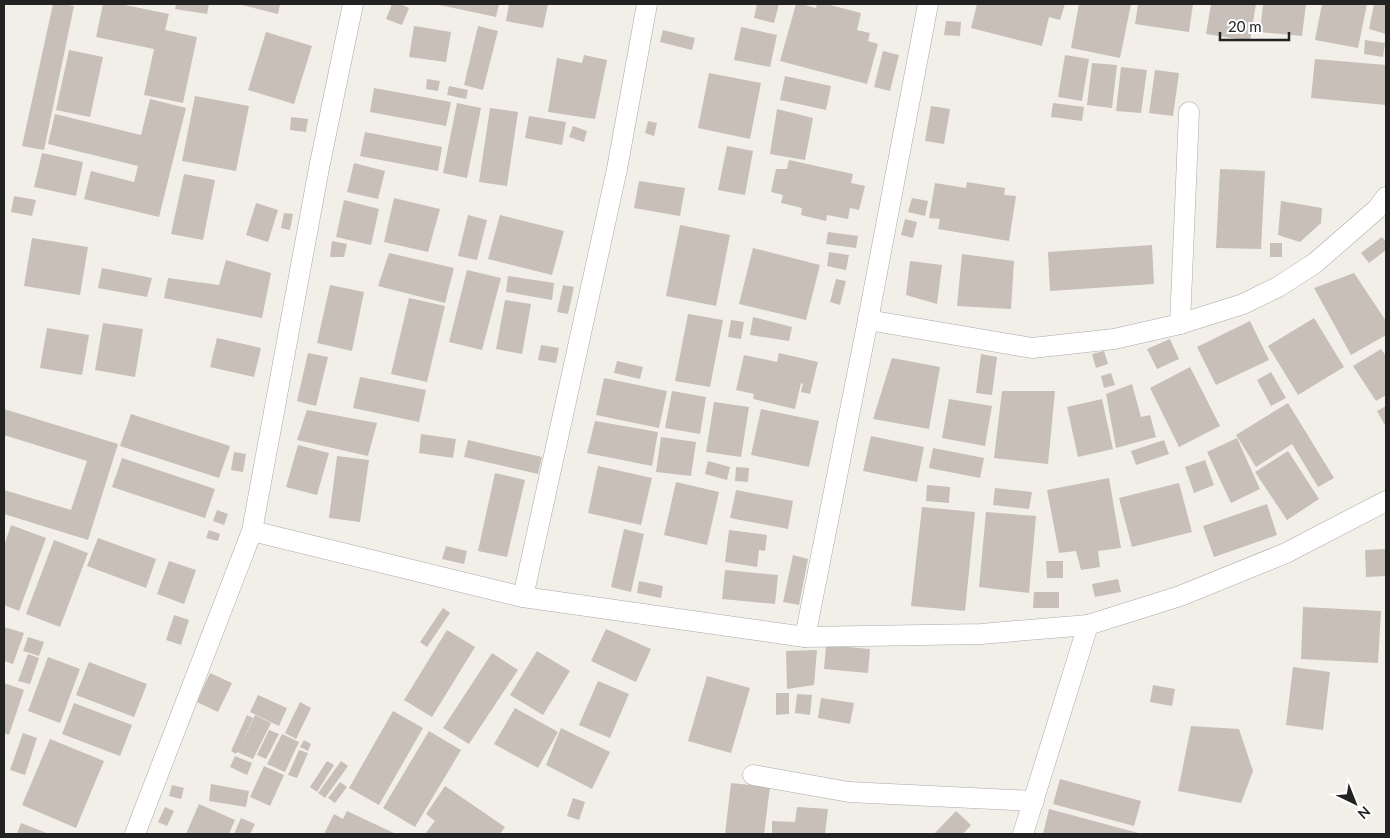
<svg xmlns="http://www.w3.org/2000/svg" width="1390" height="838" font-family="Lato,sans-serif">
  <rect width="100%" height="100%" fill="#f2efe9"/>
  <g fill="#c7bfb8">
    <polygon points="53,4 61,4 74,6 44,150 22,146"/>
    <polygon points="103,4 120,4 169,14 165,30 197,37 183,103 144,95 154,49 96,37"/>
    <polygon points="176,4 209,4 207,14 175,9"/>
    <polygon points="238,4 280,4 278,14"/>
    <polygon points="392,4 400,4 409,8 402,25 386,19"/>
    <polygon points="435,4 499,4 496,17"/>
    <polygon points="509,4 548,4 543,28 506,21"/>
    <polygon points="757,4 779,4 774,23 754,18"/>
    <polygon points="796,4 801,4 816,8 817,4 826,4 861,13 857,30 870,33 868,41 878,44 867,84 780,61"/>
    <polygon points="977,4 1065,4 1060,20 1049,17 1042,46 971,28"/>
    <polygon points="1079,4 1131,4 1120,58 1071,48"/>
    <polygon points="1138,4 1193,4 1189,32 1135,24"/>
    <polygon points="1211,4 1256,4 1250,41 1206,34"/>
    <polygon points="1263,4 1306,4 1302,36 1260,32"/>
    <polygon points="1322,4 1367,4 1358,48 1315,40"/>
    <polygon points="1374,4 1386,4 1386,34 1369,29"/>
    <polygon points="946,21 961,22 960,36 944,35"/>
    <polygon points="414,26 451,32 446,62 409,57"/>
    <polygon points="478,26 498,31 483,90 464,85"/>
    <polygon points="741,27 777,35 770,67 734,60"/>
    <polygon points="663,30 695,38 692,50 660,42"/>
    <polygon points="266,32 312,46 294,104 248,90"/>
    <polygon points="1365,40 1385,43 1383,57 1364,54"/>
    <polygon points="69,50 103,57 90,117 56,110"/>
    <polygon points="883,51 899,55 890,91 874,87"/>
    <polygon points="584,55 607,60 595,119 548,112 557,58 582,63"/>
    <polygon points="1065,55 1089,59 1082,101 1058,97"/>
    <polygon points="1315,59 1386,65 1386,105 1311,98"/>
    <polygon points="1092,63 1117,65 1112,108 1087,105"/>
    <polygon points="1121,67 1147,70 1141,113 1116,111"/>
    <polygon points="1155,70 1179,73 1173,116 1149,113"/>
    <polygon points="709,73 761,83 750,139 698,128"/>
    <polygon points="785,76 831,86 826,110 780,100"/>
    <polygon points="427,79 440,81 438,91 426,89"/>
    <polygon points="449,86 468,90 466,99 447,95"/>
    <polygon points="374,88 451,102 446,126 370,112"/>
    <polygon points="195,96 249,106 236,171 182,161"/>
    <polygon points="150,99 186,108 159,217 84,199 91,171 134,182 138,166 48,144 55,114 141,135"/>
    <polygon points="457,103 481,108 467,178 443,173"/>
    <polygon points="1053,103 1084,107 1082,121 1051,117"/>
    <polygon points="931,106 950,109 944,144 925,141"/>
    <polygon points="490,108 518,112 507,186 479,182"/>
    <polygon points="777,109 813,118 805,160 770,154"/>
    <polygon points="529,116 566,122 562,145 525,138"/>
    <polygon points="291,117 308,119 306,132 290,130"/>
    <polygon points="648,121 657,123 654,136 645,133"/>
    <polygon points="573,126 587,131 584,142 569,137"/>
    <polygon points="365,132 442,147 438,171 360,156"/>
    <polygon points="727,146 753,151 745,195 718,190"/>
    <polygon points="42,153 83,162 76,196 34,187"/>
    <polygon points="789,160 853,174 851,183 865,186 859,210 850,208 848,219 827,215 826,221 801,215 802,208 781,203 783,195 771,192 776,169 787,169"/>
    <polygon points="354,163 385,171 378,199 347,192"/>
    <polygon points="1220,169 1265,171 1261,249 1216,248"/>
    <polygon points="184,174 215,180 203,240 171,234"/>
    <polygon points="639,181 685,188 680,216 634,208"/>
    <polygon points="967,182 1005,188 1004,195 1016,196 1009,241 938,229 940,219 929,218 935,183 966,188"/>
    <polygon points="14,196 36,200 32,216 11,212"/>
    <polygon points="394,198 440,209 428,252 384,242"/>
    <polygon points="912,198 928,201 925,216 908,212"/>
    <polygon points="344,200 379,209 371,245 336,237"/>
    <polygon points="1281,201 1322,208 1321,223 1300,242 1278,235"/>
    <polygon points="256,203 278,210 268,242 246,235"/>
    <polygon points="284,213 293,214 290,230 281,228"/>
    <polygon points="468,215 487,220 477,260 458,256"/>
    <polygon points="500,215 564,231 552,275 488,259"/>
    <polygon points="905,219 917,222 913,238 901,235"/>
    <polygon points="680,225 730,235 716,306 666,296"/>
    <polygon points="828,232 858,236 856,248 826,244"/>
    <polygon points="1382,237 1386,242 1386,250 1369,263 1361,253"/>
    <polygon points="32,238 88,247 80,295 24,286"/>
    <polygon points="332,241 347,244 344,257 330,257"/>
    <rect x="1270" y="243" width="12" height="14"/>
    <polygon points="1152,245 1154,284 1050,291 1048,252"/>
    <polygon points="753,248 820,265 806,320 739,304"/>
    <polygon points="829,252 849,255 846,270 827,266"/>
    <polygon points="389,253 454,268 445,303 378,286"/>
    <polygon points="962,254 1014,261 1011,309 957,306"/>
    <polygon points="226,260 271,273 262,318 164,298 168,278 219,285"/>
    <polygon points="910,261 942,265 937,304 906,295"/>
    <polygon points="102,268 152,278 147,297 98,288"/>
    <polygon points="467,270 501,278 482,350 449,342"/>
    <polygon points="1354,273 1386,321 1386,335 1351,355 1314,288"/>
    <polygon points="508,276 554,283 552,300 506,292"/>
    <polygon points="836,279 846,281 840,305 830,302"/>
    <polygon points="330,285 364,292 352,351 317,343"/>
    <polygon points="563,285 574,287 568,314 557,312"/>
    <polygon points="409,298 445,306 427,382 391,374"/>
    <polygon points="505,300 531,304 522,354 496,349"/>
    <polygon points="688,314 723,320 710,387 675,381"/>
    <polygon points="753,317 792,327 789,341 750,335"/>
    <polygon points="1314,318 1344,367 1298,395 1268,346"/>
    <polygon points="731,320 744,322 741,339 728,337"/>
    <polygon points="1250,321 1269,360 1216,385 1197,347"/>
    <polygon points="103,323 143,329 135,377 95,370"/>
    <polygon points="47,328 89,335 82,375 40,368"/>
    <polygon points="217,338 261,348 254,377 210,367"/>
    <polygon points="1170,339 1179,359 1157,369 1147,349"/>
    <polygon points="541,345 559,348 556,363 538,360"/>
    <polygon points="1381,349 1386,356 1386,395 1376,401 1353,366"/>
    <polygon points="1104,351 1108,364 1096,368 1092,354"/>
    <polygon points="308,353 328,357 316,406 297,401"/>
    <polygon points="779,353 818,362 810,394 801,392 803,384 801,383 795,409 753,399 754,394 736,390 744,355 777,362"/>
    <polygon points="981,354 997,357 992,395 976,393"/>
    <polygon points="892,358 940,367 929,429 873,419"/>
    <polygon points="617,361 643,367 640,379 614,373"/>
    <polygon points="1190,367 1220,426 1179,447 1150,388"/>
    <polygon points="1271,372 1286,398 1271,406 1257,380"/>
    <polygon points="1111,373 1115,385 1104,388 1101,376"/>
    <polygon points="360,377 426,390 419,422 353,408"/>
    <polygon points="604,378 667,391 659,428 596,415"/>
    <polygon points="1132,384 1141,417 1150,415 1156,437 1116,448 1106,394"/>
    <polygon points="672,391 706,397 700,434 665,428"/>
    <polygon points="1002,391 1055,391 1048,464 994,458"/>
    <polygon points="949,399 992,406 985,446 942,438"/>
    <polygon points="1102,399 1113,449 1078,457 1067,407"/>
    <polygon points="714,402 749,407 741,457 706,452"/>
    <polygon points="1288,403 1334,478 1318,487 1292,444 1256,467 1236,435"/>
    <polygon points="1386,406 1386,427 1377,411"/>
    <polygon points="4,409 118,444 88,540 4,514 4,490 71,510 87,461 4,435"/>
    <polygon points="761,409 819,421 809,467 751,455"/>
    <polygon points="307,410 377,423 368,456 297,440"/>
    <polygon points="131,414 230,446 219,478 120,446"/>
    <polygon points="595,421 658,432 652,466 587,453"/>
    <polygon points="421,434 456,439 453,458 419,453"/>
    <polygon points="871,436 924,447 917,482 863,471"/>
    <polygon points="661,437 696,442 691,476 656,472"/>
    <polygon points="1237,438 1260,489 1231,503 1207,452"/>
    <polygon points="468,440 542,457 538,474 464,457"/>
    <polygon points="1164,440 1169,454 1136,465 1131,451"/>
    <polygon points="298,445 329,453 317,495 286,487"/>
    <polygon points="933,448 984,458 980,478 929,468"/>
    <polygon points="1288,451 1319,499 1287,520 1255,472"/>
    <polygon points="234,452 246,454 243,472 231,470"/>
    <polygon points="337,456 369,460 360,522 329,518"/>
    <polygon points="122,458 215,489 205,518 112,487"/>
    <polygon points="1205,460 1214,485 1194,493 1185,467"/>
    <polygon points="708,461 730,467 727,480 705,474"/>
    <polygon points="598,466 652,478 641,525 588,513"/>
    <polygon points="736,467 749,468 748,482 735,481"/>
    <polygon points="495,473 525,480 507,557 478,551"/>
    <polygon points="1109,478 1121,548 1098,551 1100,567 1081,570 1076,551 1059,553 1047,490"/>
    <polygon points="676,482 719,492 707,545 664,535"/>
    <polygon points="1179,483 1192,532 1132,547 1119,498"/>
    <polygon points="927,485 950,487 949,503 926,501"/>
    <polygon points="995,488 1032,492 1029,509 993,505"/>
    <polygon points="736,490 793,501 788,529 730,518"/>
    <polygon points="1267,504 1277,535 1214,557 1203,526"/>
    <polygon points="922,507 975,512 965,611 911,606"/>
    <polygon points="217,510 228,514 224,525 213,521"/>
    <polygon points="986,512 1036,516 1029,593 979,587"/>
    <polygon points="11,525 46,538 19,611 4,605 4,546"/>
    <polygon points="624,529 644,534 631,592 611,587"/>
    <polygon points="209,530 220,534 218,541 206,538"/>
    <polygon points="729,530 767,535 765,551 759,550 757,567 725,562"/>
    <polygon points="98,538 156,559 146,588 87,566"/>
    <polygon points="54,540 88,553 60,627 26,614"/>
    <polygon points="446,546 467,551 464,564 442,559"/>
    <polygon points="1385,549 1386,576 1366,577 1365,550"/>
    <polygon points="793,555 808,559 799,605 783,602"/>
    <polygon points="169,561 196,570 184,604 157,594"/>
    <polygon points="1046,561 1063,561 1063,578 1047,578"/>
    <polygon points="725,570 778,575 775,604 722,599"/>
    <polygon points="1118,579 1121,592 1095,597 1092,584"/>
    <polygon points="639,581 663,586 661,598 637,593"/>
    <polygon points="1034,592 1059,592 1059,608 1033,608"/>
    <polygon points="1303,607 1381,611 1378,663 1301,659"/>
    <polygon points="443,608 450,613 427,647 420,642"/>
    <polygon points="174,615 189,620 181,645 166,640"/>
    <polygon points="4,627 24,633 13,664 4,661"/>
    <polygon points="606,629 651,649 636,682 591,661"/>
    <polygon points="447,630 475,647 432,717 404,700"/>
    <polygon points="28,637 44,642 39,656 23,651"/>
    <polygon points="826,645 870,649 868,673 824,669"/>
    <polygon points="817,650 814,685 787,689 786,651"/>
    <polygon points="537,651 570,671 543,715 510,695"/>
    <polygon points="492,653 518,670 469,744 443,728"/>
    <polygon points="28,654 39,658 30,684 18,681"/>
    <polygon points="48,657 80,669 60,723 28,711"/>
    <polygon points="89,662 147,684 134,717 76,695"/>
    <polygon points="1293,667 1330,672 1323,730 1286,725"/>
    <polygon points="210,673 232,683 218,712 197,702"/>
    <polygon points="707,676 750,688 731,753 688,741"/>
    <polygon points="598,681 629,694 610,738 579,725"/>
    <polygon points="4,683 24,690 9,735 4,733"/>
    <polygon points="1153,685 1175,689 1172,706 1150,702"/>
    <polygon points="776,693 789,693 789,714 776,715"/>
    <polygon points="797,694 812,695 810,715 795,713"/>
    <polygon points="258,695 287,708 279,726 250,712"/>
    <polygon points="821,698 854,703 850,724 818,718"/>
    <polygon points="300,702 311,708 296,739 285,733"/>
    <polygon points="74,703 132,725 120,756 62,734"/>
    <polygon points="515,708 558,732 538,768 494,744"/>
    <polygon points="393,711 423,728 379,805 349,788"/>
    <polygon points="247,715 253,718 241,745 255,715 271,723 253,759 237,752 236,754 231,751"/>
    <polygon points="1191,726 1239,729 1253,771 1241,803 1178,791"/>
    <polygon points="561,728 610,752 592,789 546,765"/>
    <polygon points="269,730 279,734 266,759 257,755"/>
    <polygon points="429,731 461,750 415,827 383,808"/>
    <polygon points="23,733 37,738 25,775 10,770"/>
    <polygon points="282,734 299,742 285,772 267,764"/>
    <polygon points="50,739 104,761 76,828 22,805"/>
    <polygon points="304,740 311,744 308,751 300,747"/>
    <polygon points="299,750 308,753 297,778 288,775"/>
    <polygon points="235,756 252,763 247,775 230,767"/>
    <polygon points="327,761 334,765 317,792 310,787"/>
    <polygon points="341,761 348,766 325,798 318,793"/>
    <polygon points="264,766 284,775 270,806 250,797"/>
    <polygon points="1060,779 1141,801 1134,826 1053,804"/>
    <polygon points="340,782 347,787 335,803 328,798"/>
    <polygon points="731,783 770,787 764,834 725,834"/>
    <polygon points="211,784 249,791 246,807 209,801"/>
    <polygon points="172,785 184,788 181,799 169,796"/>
    <polygon points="445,786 505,827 500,834 425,834 435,821 426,814"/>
    <polygon points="573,798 585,802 579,820 567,816"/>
    <polygon points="199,804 235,820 229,834 186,834"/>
    <polygon points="165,807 174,811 167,826 158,822"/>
    <polygon points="797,807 828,809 825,834 772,834 772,821 795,822"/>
    <polygon points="1049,809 1142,834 1043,834"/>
    <polygon points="347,811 396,834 324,834 334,814 343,819"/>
    <polygon points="956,811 971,825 963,834 934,834"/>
    <polygon points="241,818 255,824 250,834 234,834"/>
    <polygon points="21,823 49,834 17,834"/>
  </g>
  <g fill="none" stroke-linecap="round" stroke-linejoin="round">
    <defs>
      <g id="minor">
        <polyline points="868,320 1032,348 1114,339 1180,324 1243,304 1278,287 1315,263 1377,209 1386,197"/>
        <polyline points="1180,324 1189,112"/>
        <polyline points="252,531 523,597 805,637 981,634 1088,625 1180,596 1286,553 1386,501"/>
        <polyline points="523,597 617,169 647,4"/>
        <polyline points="805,637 868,320 928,4"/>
        <polyline points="753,775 849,792 1034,801"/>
        <polyline points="135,834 252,531 319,168 353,4"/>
        <polyline points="1023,834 1088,625"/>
      </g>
    </defs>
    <use href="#minor" stroke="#a9a9a9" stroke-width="21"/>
    <use href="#minor" stroke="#fff" stroke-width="20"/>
  </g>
  <rect width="1390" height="838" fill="none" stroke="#222222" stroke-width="10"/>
  <g transform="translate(1355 803) rotate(137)" stroke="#ffffff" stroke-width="4" paint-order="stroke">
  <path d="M0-4L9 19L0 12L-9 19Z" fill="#222222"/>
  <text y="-8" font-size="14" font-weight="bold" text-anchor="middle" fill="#222222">N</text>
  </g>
  <path d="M1220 32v8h69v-8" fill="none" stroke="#222222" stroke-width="2.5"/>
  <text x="1228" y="32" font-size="15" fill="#222222" stroke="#ffffff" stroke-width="4" paint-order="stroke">20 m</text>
</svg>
